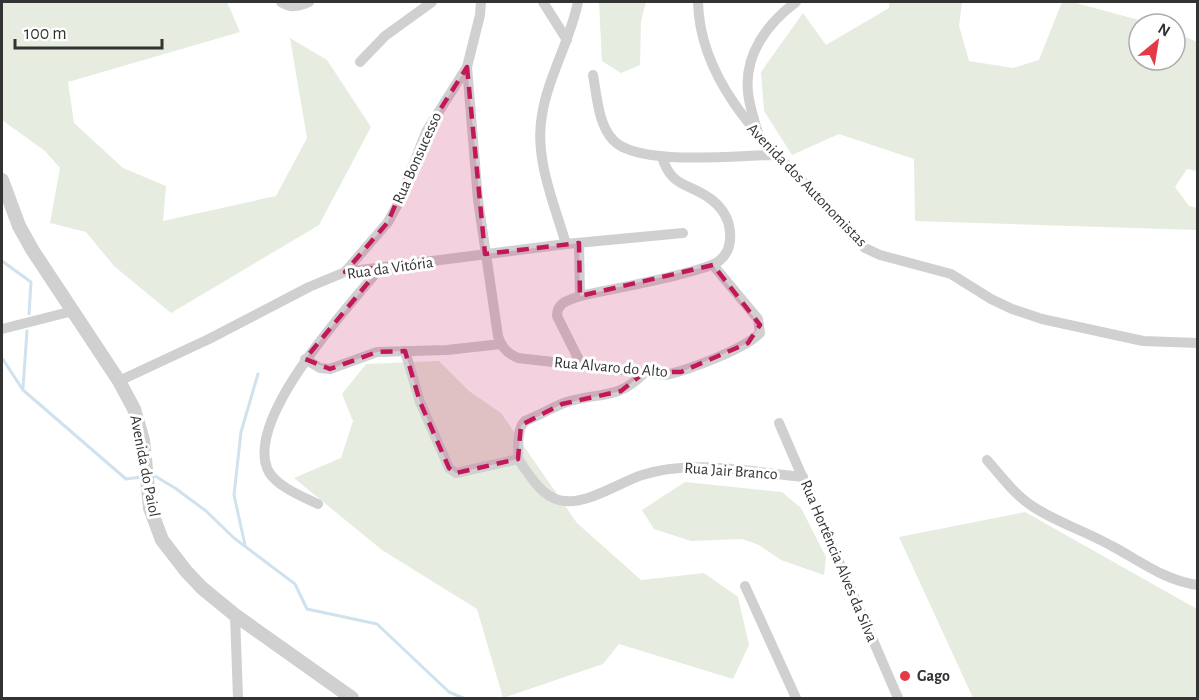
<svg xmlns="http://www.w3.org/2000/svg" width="1199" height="700" font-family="'Alegreya Sans',sans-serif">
  <rect width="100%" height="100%" fill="#fff"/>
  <g fill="#e6ecdf">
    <polygon points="2,2 227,2 240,32 68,82 74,123 123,168 166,186 163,221 276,196 307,138 290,38 327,60 371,127 319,225 171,313 114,266 86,232 50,223 60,168 45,151 2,120"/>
    <polygon points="599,2 646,2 641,21 640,65 621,73 602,61"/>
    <polygon points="889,2 962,2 959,26 969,61 1013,68 1039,60 1062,2 1072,2 1154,24 1139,24 1139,60 1175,60 1175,32 1197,42 1197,171 1187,169 1175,187 1189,206 1197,208 1197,230 915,221 914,159 839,134 792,155 764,111 761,72 803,13 826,45 889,8"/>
    <polygon points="439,361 469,391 501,413 577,523 641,580 704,573 738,597 749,645 733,679 619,644 603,664 503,698 477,609 382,550 294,478 341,458 353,421 342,394 366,364"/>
    <polygon points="685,482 782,492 801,508 826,557 824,575 781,560 759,545 742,539 691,541 654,529 642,510"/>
    <polygon points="1025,512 1197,609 1197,698 973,698 899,537"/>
  </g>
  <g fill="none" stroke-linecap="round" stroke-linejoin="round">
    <g stroke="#cfe2ee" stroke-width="3">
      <polyline points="2,261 31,282 29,314"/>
      <polyline points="2,358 23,390 126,479 142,477"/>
      <polyline points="23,388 27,331"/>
      <polyline points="152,476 155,476 175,488 206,511 234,538 295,584 307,609 377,624 449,692 463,698"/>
      <polyline points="245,545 234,495 241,432 258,374"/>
    </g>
    <g stroke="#d0d0d0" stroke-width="10">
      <path d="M281 2C290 8 298 7 309 2"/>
      <polyline points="543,2 567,40"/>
      <path d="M698 2C700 85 767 145 821 200 836 216 849 233 865 248L880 255 951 274 991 299 1012 309 1042 319 1143 341 1198 343"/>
      <polyline points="360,62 385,36 432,2"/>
      <path d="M467 67 478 200 498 336C502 348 507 353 518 358L666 375C688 370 745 349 760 333L758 319 713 265"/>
      <path d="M593 75C597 96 598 124 613 140 638 167 739 155 776 155"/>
      <path d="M758 133C754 119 749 105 748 92 744 54 768 23 796 2"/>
      <path d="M579 243 580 296C569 300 557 302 557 316L581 364"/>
      <path d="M566 244C554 203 534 158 542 115 548 77 570 41 578 2"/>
      <polyline points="345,272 388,222 399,202 426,132 467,67 480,15 481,2"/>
      <path d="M580 296C617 288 653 282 689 272 699 269 711 267 719 261 728 254 731 243 730 232 729 219 722 208 712 200 689 182 672 189 662 157"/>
      <polyline points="2,329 73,311"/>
      <path d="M405 351 420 402 449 468 456 473 518 459C529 474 540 495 559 500 584 507 618 483 642 475 693 459 750 472 803 477"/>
      <polyline points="305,359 320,368 330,369 377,352 447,350 501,344"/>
      <polyline points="119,381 209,339 309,287 345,272 566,244 683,233"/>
      <polyline points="779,423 898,698"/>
      <path d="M518 459C519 446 516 430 525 421 538 416 551 408 564 403 597 391 617 402 645 372"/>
      <path d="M987 460C1001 476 1014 494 1032 506 1056 522 1085 531 1110 545 1139 560 1165 581 1198 585"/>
      <path d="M318 504C303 497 273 485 267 468 247 415 349 306 381 267"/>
      <polyline points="745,586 796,698"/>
      <polyline points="235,615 238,698"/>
    </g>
    <polyline stroke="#d0d0d0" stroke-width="14" points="2,180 19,226 33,251 119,381 134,409 143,440 150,508 162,540 186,571 202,588 235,615 352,698"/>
  </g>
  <path fill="#c2185b" fill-opacity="0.2" stroke="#c2185b" stroke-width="4.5" stroke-dasharray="12 8" stroke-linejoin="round" d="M467 67 485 254 579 243 580 296 713 265 760 325 748 343 681 372H645L621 391 562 404 521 425 518 459 456 473 449 468 420 402 405 351 377 352 330 369 305 359 381 267 345 272 388 222 426 132Z"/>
  <circle fill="#e63946" stroke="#fff" stroke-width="2" cx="905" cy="676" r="6"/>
  <g text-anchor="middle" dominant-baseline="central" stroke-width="6" stroke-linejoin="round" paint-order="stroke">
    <g font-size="16" fill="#333" stroke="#fff">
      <text transform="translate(417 158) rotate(-66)">Rua Bonsucesso</text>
      <text transform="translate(807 185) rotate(46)">Avenida dos Autonomistas</text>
      <text transform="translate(390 268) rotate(-8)">Rua da Vitória</text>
      <text transform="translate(611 367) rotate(5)">Rua Alvaro do Alto</text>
      <text transform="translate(145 466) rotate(79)">Avenida do Paiol</text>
      <text transform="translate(731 471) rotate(4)">Rua Jair Branco</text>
      <text transform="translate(839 561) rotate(67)">Rua Hortência Alves da Silva</text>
    </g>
    <g font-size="16" font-weight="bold" fill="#333" stroke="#fff" text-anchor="start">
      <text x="917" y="676">Gago</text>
    </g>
  </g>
  <rect width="1199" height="700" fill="none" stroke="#333333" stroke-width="6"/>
  <g transform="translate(1157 42) rotate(30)"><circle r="28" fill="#ffffff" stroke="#adadad" stroke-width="1.5"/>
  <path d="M0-4.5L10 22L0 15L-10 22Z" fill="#e63946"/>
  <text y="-9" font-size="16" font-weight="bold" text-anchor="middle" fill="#333333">N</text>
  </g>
  <path d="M15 39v9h147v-9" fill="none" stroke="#333333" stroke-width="3"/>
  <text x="24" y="39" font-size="18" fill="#333333" stroke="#ffffff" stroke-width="4.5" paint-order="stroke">100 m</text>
</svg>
